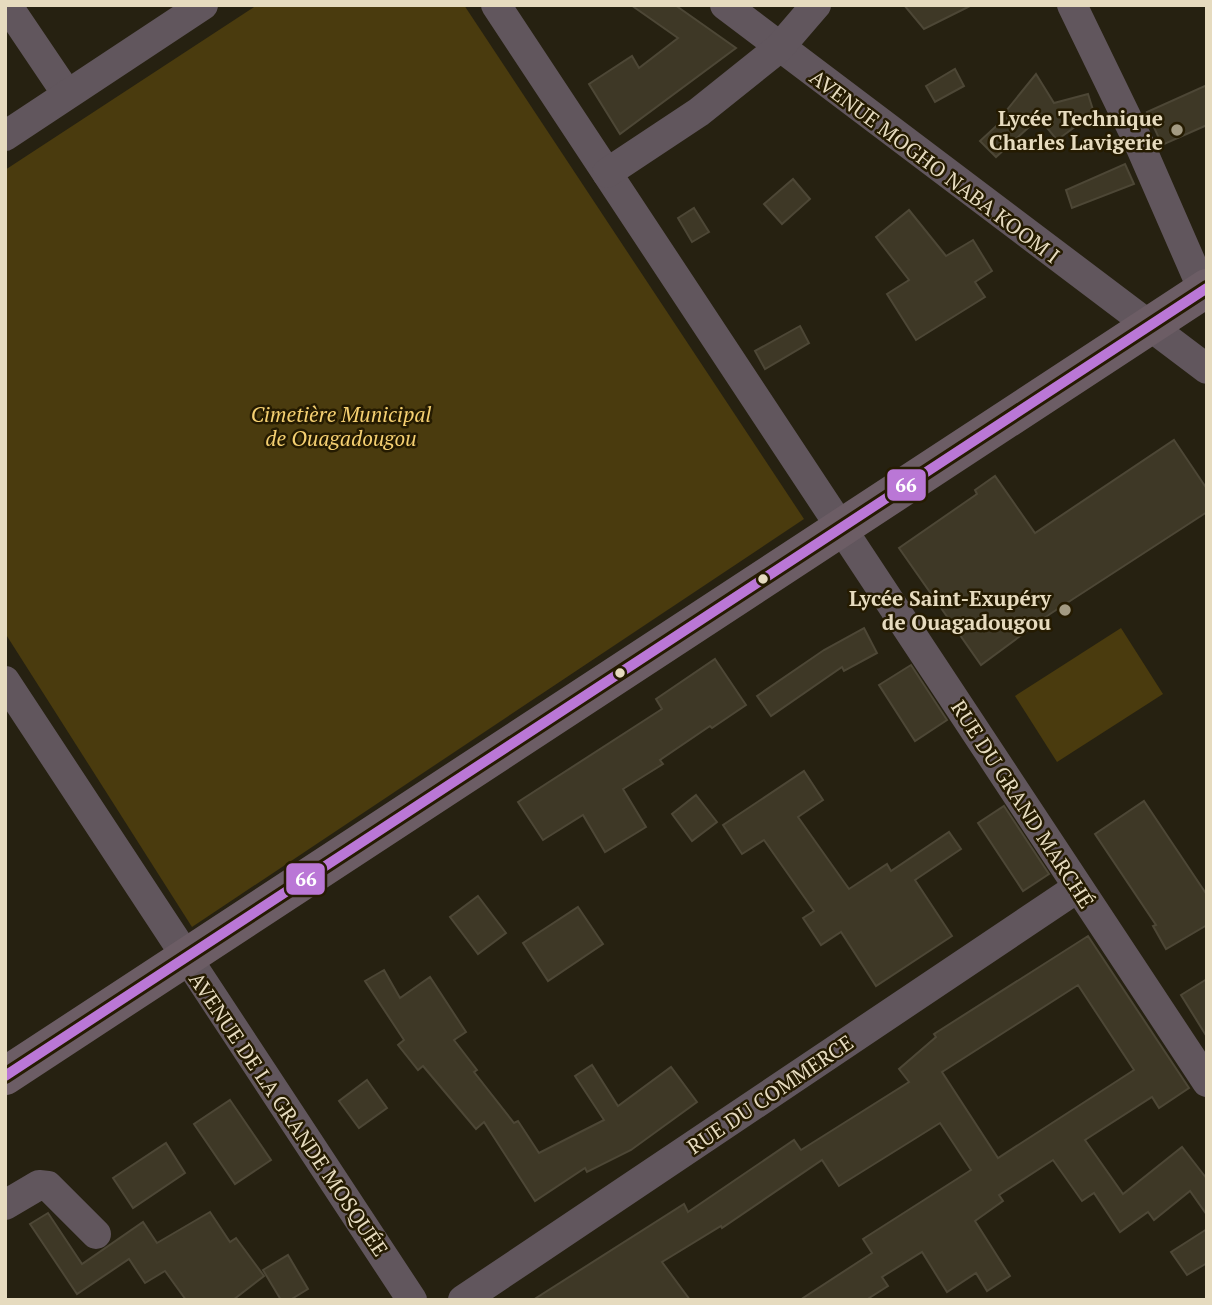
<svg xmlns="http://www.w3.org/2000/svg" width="1212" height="1305" font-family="'PT Serif',serif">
  <rect width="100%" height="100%" fill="#262111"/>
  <g fill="#4a3b0e">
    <polygon points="257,5 464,5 804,519 192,927 5,633 5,170"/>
    <polygon points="1121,628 1163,694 1057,762 1015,696"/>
  </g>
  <g fill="#3e3826" stroke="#4d4736" stroke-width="2" fill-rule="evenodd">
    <polygon points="631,5 675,5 736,48 620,134 589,84 632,56 639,68 678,38"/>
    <polygon points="904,5 972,5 924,29"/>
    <polygon points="955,69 964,86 935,102 926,86"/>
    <polygon points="1036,74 1054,103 1088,94 1094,113 1057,140 1039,118 996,157 980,141 1005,118 1002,116"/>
    <polygon points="1207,85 1207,125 1162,145 1147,112"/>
    <polygon points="1125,164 1134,184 1072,208 1066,190"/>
    <polygon points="793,179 810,199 782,224 764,204"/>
    <polygon points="694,208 709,232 692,242 678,218"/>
    <polygon points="909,210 946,256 973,240 992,271 975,282 985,297 916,340 887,294 909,280 876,237"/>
    <polygon points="800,326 809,343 765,369 755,351"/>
    <polygon points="1174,440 1207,489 1207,512 1050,614 981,665 899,548 977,494 975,490 995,476 1035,533"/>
    <polygon points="864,628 877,653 844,671 842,667 771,716 757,696 824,650"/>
    <polygon points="715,659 746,705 712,728 710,726 660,760 663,764 623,789 646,827 605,852 583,815 543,840 518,802 662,709 656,699"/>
    <polygon points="911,665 947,720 915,741 879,685"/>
    <polygon points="804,771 823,800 798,817 849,889 887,864 891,871 949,832 961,849 915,880 952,936 876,986 841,932 821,945 803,918 814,911 764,840 742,854 723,825"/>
    <polygon points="696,795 717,822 692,841 672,814"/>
    <polygon points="1144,801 1207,895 1207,925 1166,949 1153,926 1156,925 1095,834"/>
    <polygon points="1004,806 1049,874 1023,891 978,823"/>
    <polygon points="478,896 506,933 478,954 450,917"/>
    <polygon points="578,907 603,944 548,981 523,943"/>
    <path d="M1088 936 1189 1088 1159 1108 1152 1097 1085 1140 1123 1194 1182 1147 1207 1179V1215L1190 1191 1154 1220 1148 1212 1120 1232 1094 1193 1082 1201 1053 1160 999 1195 1003 1201 975 1221 1010 1276 987 1291 976 1273 947 1292 922 1252 882 1277 888 1286 866 1300H800L872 1253 863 1239 971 1170 940 1123 839 1186 822 1160 722 1228 721 1226 662 1262 690 1300H533L684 1204 688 1212 794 1140 801 1150 909 1082 899 1069 936 1037 934 1034ZM1078 985 1134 1070 998 1158 942 1072Z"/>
    <polygon points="384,970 400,998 430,977 466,1032 454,1040 477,1070 474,1072 514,1123 518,1121 539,1153 604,1120 575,1076 592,1065 618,1106 671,1067 697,1102 631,1150 587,1172 585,1168 535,1201 484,1122 476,1129 423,1066 418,1070 398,1045 404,1040 365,981"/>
    <polygon points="1207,979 1207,1037 1181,995"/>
    <polygon points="367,1080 387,1108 359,1128 339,1101"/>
    <polygon points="230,1100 271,1160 235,1184 194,1124"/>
    <polygon points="166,1143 185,1173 133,1208 113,1178"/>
    <polygon points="210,1212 230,1242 236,1238 264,1276 233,1300 186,1300 165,1271 145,1283 129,1259 77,1294 30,1224 48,1213 82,1264 143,1222 157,1243"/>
    <polygon points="1207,1229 1207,1263 1187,1275 1171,1252"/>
    <polygon points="288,1255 308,1289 290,1300 281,1300 263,1270"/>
  </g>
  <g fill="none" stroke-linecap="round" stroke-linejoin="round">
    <g stroke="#61565d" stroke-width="30">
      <polyline points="7,5 67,94"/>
      <polyline points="496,5 1207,1082"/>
      <polyline points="725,5 1207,369"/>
      <polyline points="1072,5 1138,141 1203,290"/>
      <polyline points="5,136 203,5"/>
      <polyline points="607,173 699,112 779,48 816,5"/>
      <polyline points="5,681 412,1300"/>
      <polyline points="5,1205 39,1185 48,1186 96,1234"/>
      <polyline points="463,1300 1077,888"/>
    </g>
    <polyline stroke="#6c5d65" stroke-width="38" points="5,1076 1207,288"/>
    <defs>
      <polyline id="bus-1" points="5,1076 1207,288"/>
    </defs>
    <use href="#bus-1" stroke="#251b01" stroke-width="16"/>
    <use href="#bus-1" stroke="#ba77d6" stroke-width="10"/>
  </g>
  <g fill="#a39a82" stroke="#251b01" stroke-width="2.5">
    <circle cx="1177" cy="130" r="7"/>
    <circle cx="1065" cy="610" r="7"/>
  </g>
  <g fill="#e6dbbf" stroke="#251b01" stroke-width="2.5">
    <circle cx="763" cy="579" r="6"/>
    <circle cx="620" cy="673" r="6"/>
  </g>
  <g text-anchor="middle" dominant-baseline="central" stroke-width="5" stroke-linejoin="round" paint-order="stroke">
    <g font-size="21" font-weight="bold" fill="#e6dbbf" stroke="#251b01" text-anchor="end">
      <text x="1163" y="118">Lycée Technique<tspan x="1163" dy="24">Charles Lavigerie</tspan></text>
      <text x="1051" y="598">Lycée Saint-Exupéry<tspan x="1051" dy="24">de Ouagadougou</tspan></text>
    </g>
    <g font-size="21" fill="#e6dbbf" stroke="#251b01">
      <text transform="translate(935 166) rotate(37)">AVENUE MOGHO NABA KOOM I</text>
      <text transform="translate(1023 804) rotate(57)">RUE DU GRAND MARCHÉ</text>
      <text transform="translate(770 1094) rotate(-34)">RUE DU COMMERCE</text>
      <text transform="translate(289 1114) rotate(56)">AVENUE DE LA GRANDE MOSQUÉE</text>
    </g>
    <g font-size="21" font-style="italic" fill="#f5d071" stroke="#251b01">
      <text x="341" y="414">Cimetière Municipal<tspan x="341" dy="24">de Ouagadougou</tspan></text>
    </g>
  </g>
  <g stroke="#251b01" stroke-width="2.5">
    <rect x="886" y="468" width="41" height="34" rx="7" fill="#ba77d6"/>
    <rect x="285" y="862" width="41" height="34" rx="7" fill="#ba77d6"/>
  </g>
  <g font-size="19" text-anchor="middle" font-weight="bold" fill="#fff">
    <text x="906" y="492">66</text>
    <text x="306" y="886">66</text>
  </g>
  <rect width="1212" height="1305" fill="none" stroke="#e6dbbf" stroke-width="14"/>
</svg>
